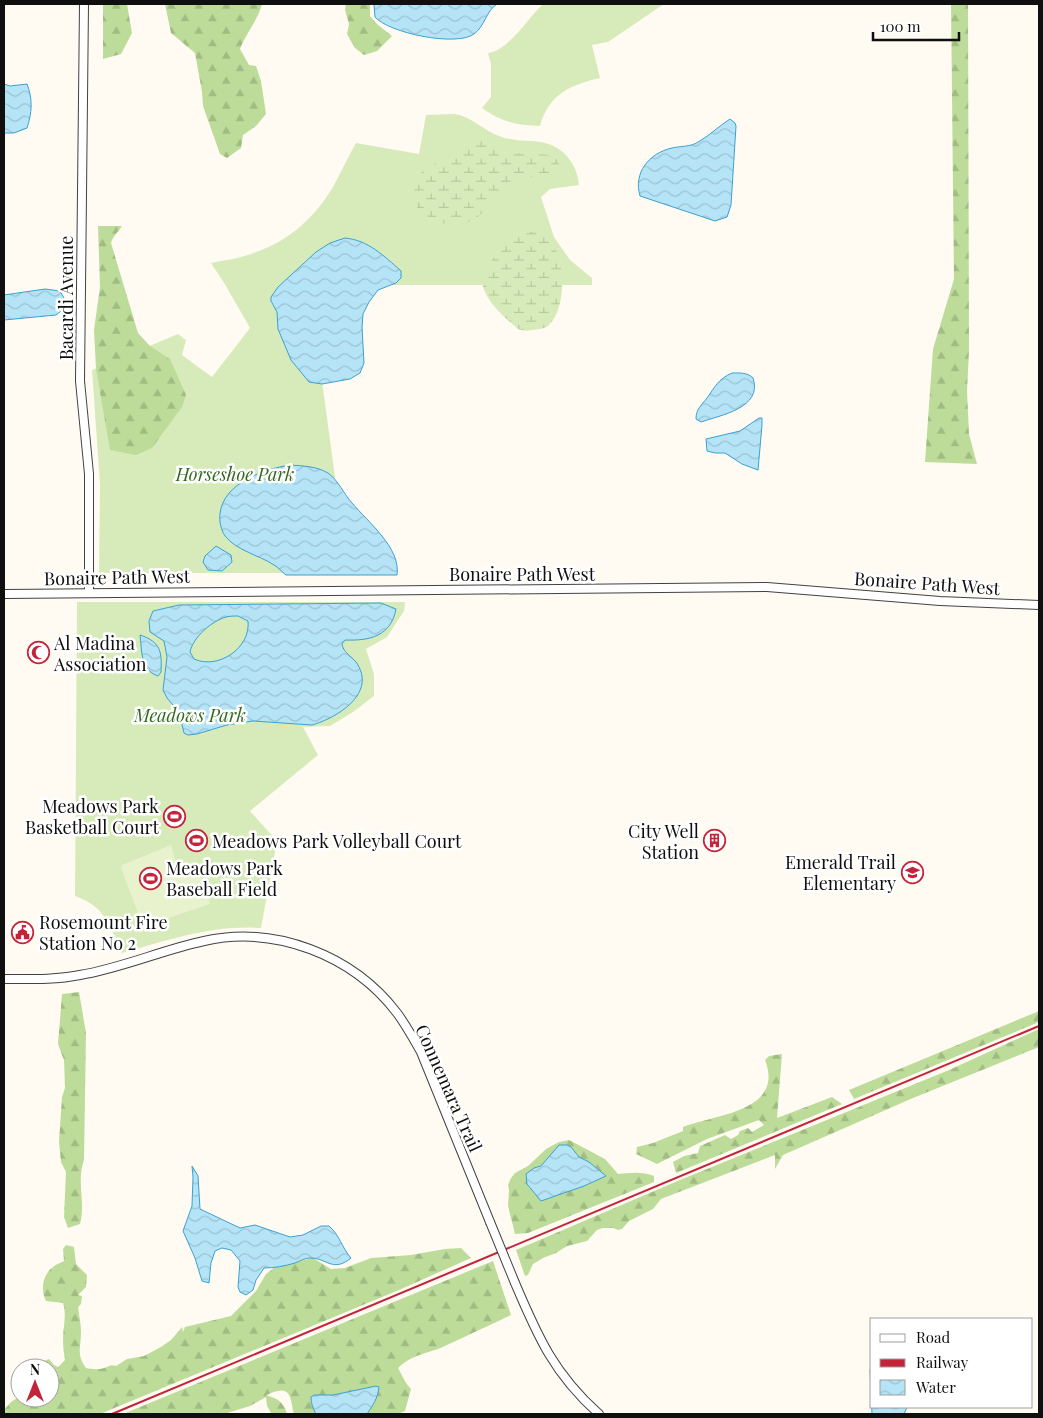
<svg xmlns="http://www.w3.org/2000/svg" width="1043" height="1418" font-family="'Playfair Display',serif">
  <defs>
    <pattern id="forest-firs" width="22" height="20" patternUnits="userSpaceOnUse" patternTransform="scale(1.25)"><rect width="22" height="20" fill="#bddc99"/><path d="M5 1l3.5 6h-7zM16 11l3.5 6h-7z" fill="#a1bc83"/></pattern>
    <pattern id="wetland-marsh" width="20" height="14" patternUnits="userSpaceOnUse" patternTransform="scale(1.25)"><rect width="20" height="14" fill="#d7ebba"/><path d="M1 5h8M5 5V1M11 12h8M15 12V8" fill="none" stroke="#b7c89f"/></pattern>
    <pattern id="water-waves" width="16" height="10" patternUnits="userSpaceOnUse" patternTransform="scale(1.25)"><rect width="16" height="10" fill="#b6e4f7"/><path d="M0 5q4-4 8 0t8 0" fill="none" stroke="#9bc2d3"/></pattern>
  </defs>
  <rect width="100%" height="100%" fill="#fffbf2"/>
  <g fill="#d7ebba">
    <path d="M543 4H664L608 42 592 45 600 78C570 85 549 94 540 126 517 125 501 122 482 108L491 97V64L488 53C508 51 529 17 543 4Z"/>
    <path d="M455 114C472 117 483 130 499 136 513 142 527 140 541 142 563 146 577 163 579 185L550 189 541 197 554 237 570 260 592 278V285H309L348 573H99L100 484 92 370 178 334 186 340 182 355 212 377 250 328 226 286 211 263C226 260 242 258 256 252 289 241 315 217 333 187 341 172 348 157 356 143L419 154 426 115Z"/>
    <path d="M77 602H405L404 611 387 637 366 649 374 674V696L353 712 330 726 303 727 318 755 250 811 277 841 261 928C212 925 168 940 122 953L119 951C111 925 104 906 75 896Z"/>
  </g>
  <g fill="url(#forest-firs)">
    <polygon points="103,4 127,4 132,33 121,54 103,59"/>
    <path d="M165 4H262C258 20 246 33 240 49L249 65 256 66 261 81 266 114 256 126 243 135 241 148 227 158 220 154 203 106 202 92 195 53 171 33Z"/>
    <polygon points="346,4 370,4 370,16 377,24 392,36 377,51 364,55 355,48 347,34 349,24 345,10"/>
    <polygon points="951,4 968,4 969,351 967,391 969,434 977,464 925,462 933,349 954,279"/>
    <path d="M98 226H122C118 232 113 236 111 243L138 333 150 346 170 359 186 395 182 407 152 448 136 455 110 450 96 369 94 330 100 287Z"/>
    <path d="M79 992 86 1033 84 1160C76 1181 86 1203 80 1224L68 1228 64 1217 66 1172 61 1162 59 1142 62 1097 65 1088 64 1060 58 1044 62 994Z"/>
    <polygon points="1039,1011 1039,1022 854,1099 849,1090"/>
    <polygon points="1039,1029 1039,1047 913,1098 783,1155 775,1169 775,1155 661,1199 653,1209 629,1221 622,1229 618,1230 613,1228 603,1228 597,1230 587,1241 567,1246 556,1253 543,1258 533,1264 528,1275 525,1276 516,1250 680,1180 949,1070"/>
    <path d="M782 1054 777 1118 832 1097 842 1104 676 1173 673 1162 684 1156 698 1153 700 1146 725 1135 731 1139 738 1135 740 1131 748 1128 752 1132 764 1125 759 1120 707 1139 657 1164 636 1154 637 1147 653 1143 683 1131V1127C715 1114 785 1112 765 1060L769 1056Z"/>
    <path d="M569 1140 605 1159 618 1174C630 1173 642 1171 654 1176V1182L528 1233 515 1234 508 1206 509 1190 508 1185 511 1178 515 1173 528 1166 546 1149 559 1142Z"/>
    <path d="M66 1245 74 1247 76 1264 87 1275 86 1287 78 1295 82 1296 81 1304 78 1307C79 1315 81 1324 81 1332 81 1348 76 1354 86 1368 91 1369 98 1370 104 1368 109 1367 110 1364 116 1366L127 1359 144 1356 161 1347 171 1340 182 1327 183 1332 185 1327 231 1316 256 1291 266 1274 275 1267 313 1258 331 1269 345 1268 371 1258 411 1255 445 1249 461 1248 471 1258 399 1290 100 1414H4V1410L11 1402 20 1396V1398H50V1368H35L39 1363 49 1359 54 1365 58 1367 65 1360C64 1354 63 1347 63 1340 63 1327 67 1315 63 1303L46 1301C40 1290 43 1274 53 1267 56 1264 61 1263 64 1261L63 1249Z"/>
    <path d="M493 1261 511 1315C490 1325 468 1335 447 1345 429 1354 414 1353 398 1368L406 1383 411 1389 405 1411 400 1413 294 1414C291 1404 292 1387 278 1391 273 1392 270 1393 266 1396 277 1397 284 1403 287 1414L271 1413 267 1406 266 1397 250 1406 224 1414H123Z"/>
  </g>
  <g fill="url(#wetland-marsh)">
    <path d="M476 140C489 142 502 150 515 153 528 155 542 153 555 156L560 166C552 174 543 178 532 177 529 177 524 176 521 176 492 184 492 229 447 224 435 222 425 216 417 207 408 197 418 182 422 171Z"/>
    <path d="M536 231C567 238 570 307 548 326 544 329 538 329 533 330 527 331 523 331 518 329 504 317 480 297 482 276 493 255 511 235 536 231Z"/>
  </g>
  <g fill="#e8f2cc">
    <polygon points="199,828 207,848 194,853 186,833"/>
    <polygon points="171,845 177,866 177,876 198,869 210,904 148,925 145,918 141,921 121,868 122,865"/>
  </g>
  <g fill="url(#water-waves)" stroke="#3ba1d0" fill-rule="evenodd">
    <path d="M374 4H497C486 11 485 26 474 34 456 47 389 33 375 17Z"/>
    <path d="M4 84 10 86 27 84C33 99 32 113 27 128L14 133H4Z"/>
    <path d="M730 119 735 123 736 126 731 205 727 217 715 221 640 196C633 173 649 153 672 148 680 146 691 147 698 142 709 136 719 126 730 119Z"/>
    <path d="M345 238C368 240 384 256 401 271V278L396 283 378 290 369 302 363 314 362 327 364 363 360 373 350 379 322 384 309 382 291 360 278 329 277 312 271 301V297L278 287 316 252 330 243Z"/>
    <polygon points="45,289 60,291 64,298 61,311 56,315 4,320 4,295"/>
    <path d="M732 373C739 373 747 372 753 378 763 408 721 415 701 422L696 419C696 409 701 406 707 398 715 387 718 379 732 373Z"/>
    <polygon points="759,418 762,418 762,425 758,470 742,464 725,453 715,453 707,451 706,439 740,431"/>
    <path d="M290 465C303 466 316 466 328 473 338 480 344 494 352 503 368 522 401 548 397 575H286C282 572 278 567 274 565 259 555 237 551 225 536 221 530 219 521 220 514 223 483 264 469 290 465Z"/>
    <polygon points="216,546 231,555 232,562 222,571 208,570 203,562 205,556"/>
    <path d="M381 603 396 609C391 636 370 641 345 640L342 644C343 652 351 656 356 662 378 693 337 718 312 725L253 721 227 725 197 734 188 735 184 733 179 712 167 698 163 690 167 657 164 641 150 632 149 621 153 611 179 605ZM238 616 248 621C251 648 218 670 194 659L190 652C193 637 212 621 226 617 230 616 234 616 238 616Z"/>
    <path d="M140 635C161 642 162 652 161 672L158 676C140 670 142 650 140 635Z"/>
    <polygon points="559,1145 567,1145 571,1147 579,1157 589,1162 606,1176 584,1186 541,1201 527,1184 526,1174 534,1168 541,1166"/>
    <path d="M192 1166 198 1176 200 1209 240 1228 255 1225 290 1237 303 1235 321 1226H329C339 1234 342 1248 351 1258 333 1273 327 1258 310 1258 305 1258 300 1261 295 1263 285 1266 274 1268 264 1268L256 1280 253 1290 246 1295 240 1292 238 1287 240 1261 231 1250 222 1248 215 1251 211 1263 209 1283 202 1281 195 1258 183 1231 192 1206 193 1177Z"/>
    <polygon points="870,1369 872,1369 872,1407 907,1407 904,1414 872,1414"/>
    <path d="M376 1386 379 1387C378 1398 373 1405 367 1414H316C313 1409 311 1403 311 1397L314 1395H333Z"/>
  </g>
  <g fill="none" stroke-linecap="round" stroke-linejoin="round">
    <defs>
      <g id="minor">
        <polyline points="84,4 80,381 89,474 89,592"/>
        <polyline points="4,594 767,587 940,601 1039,605"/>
        <path d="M4 979C29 979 55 980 80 975 122 968 162 950 204 941 275 925 353 955 397 1013 406 1025 413 1038 421 1052L490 1222"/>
        <path d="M515 1283C538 1337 554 1374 599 1414"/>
      </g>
    </defs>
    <use href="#minor" stroke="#424242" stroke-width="10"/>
    <use href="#minor" stroke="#fff" stroke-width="8"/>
    <polyline stroke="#c32439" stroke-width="2" points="112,1414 1039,1026"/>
    <defs>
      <polyline id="minor-bridge" points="490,1222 515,1283"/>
    </defs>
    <use href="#minor-bridge" stroke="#424242" stroke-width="10" stroke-linecap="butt"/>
    <use href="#minor-bridge" stroke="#fff" stroke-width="8"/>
  </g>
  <defs>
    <symbol id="mosque-ring" viewBox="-11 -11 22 22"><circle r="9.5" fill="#fff" stroke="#c32439" stroke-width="1.5"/><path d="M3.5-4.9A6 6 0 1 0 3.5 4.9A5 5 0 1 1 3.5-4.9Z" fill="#c32439"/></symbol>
    <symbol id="stadium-ring" viewBox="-11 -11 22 22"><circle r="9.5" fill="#fff" stroke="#c32439" stroke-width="1.5"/><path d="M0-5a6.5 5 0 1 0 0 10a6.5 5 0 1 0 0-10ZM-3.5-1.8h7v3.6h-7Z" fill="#c32439"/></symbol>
    <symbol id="building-ring" viewBox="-11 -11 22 22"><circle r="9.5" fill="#fff" stroke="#c32439" stroke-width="1.5"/><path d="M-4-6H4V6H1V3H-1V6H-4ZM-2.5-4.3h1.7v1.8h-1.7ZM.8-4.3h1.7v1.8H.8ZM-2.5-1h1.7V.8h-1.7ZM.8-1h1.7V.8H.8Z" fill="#c32439"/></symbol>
    <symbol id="school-ring" viewBox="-11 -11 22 22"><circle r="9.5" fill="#fff" stroke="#c32439" stroke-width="1.5"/><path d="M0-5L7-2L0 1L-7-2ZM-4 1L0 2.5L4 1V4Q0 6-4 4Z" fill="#c32439"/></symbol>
    <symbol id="civic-ring" viewBox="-11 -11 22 22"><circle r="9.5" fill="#fff" stroke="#c32439" stroke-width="1.5"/><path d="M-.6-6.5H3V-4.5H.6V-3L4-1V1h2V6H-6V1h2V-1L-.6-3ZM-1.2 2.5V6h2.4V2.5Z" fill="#c32439"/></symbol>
  </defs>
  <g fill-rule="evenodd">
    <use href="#mosque-ring" x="26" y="640" width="25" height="25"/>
    <use href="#stadium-ring" x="162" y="804" width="25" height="25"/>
    <use href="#stadium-ring" x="184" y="828" width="25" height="25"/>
    <use href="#building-ring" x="702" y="828" width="25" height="25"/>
    <use href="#school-ring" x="900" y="860" width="25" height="25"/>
    <use href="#stadium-ring" x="138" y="866" width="25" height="25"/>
    <use href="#civic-ring" x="10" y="920" width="25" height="25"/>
  </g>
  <g text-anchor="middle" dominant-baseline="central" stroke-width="5" stroke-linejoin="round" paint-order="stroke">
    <g font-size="18" fill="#0f0f0f" stroke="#fff">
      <text transform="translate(66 298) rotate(-90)">Bacardi Avenue</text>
      <text x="522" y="574">Bonaire Path West</text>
      <text transform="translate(117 577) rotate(-1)">Bonaire Path West</text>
      <text transform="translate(927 583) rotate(4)">Bonaire Path West</text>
      <text transform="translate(449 1088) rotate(66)">Connemara Trail</text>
    </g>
    <g font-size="18" font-style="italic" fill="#33691e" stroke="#fff">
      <text x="235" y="474">Horseshoe Park</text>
      <text x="190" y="715">Meadows Park</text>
    </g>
    <g font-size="18" fill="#0f0f0f" stroke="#fff" text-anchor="start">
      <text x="54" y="643">Al Madina<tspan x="54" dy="21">Association</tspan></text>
      <text x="159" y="806" text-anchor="end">Meadows Park<tspan x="159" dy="21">Basketball Court</tspan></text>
      <text x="699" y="831" text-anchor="end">City Well<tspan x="699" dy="21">Station</tspan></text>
      <text x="212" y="841">Meadows Park Volleyball Court</text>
      <text x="896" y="862" text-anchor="end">Emerald Trail<tspan x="896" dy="21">Elementary</tspan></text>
      <text x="166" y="868">Meadows Park<tspan x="166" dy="21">Baseball Field</tspan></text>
      <text x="39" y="922">Rosemount Fire<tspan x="39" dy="21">Station No 2</tspan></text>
    </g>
  </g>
  <rect width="1043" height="1418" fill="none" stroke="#0f0f0f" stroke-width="10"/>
  <rect x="870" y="1318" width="162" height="90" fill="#ffffff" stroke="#9f9f9f"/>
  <rect x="880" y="1334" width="25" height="8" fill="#ffffff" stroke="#9f9f9f"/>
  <text x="916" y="1343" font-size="15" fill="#0f0f0f">Road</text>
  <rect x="880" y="1359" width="25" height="8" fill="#c32439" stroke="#9f9f9f"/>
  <text x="916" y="1368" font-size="15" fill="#0f0f0f">Railway</text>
  <rect x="880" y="1380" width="25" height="15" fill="url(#water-waves)" stroke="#9f9f9f"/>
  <text x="916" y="1393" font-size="15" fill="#0f0f0f">Water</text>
  <g transform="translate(35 1383)"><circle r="24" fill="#ffffff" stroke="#9f9f9f"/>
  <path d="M0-4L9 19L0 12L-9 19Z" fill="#c32439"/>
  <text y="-8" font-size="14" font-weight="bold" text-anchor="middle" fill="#0f0f0f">N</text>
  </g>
  <path d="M873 32v8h86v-8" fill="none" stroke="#0f0f0f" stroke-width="2.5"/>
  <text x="880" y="32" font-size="15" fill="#0f0f0f" stroke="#ffffff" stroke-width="4" paint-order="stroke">100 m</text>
</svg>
